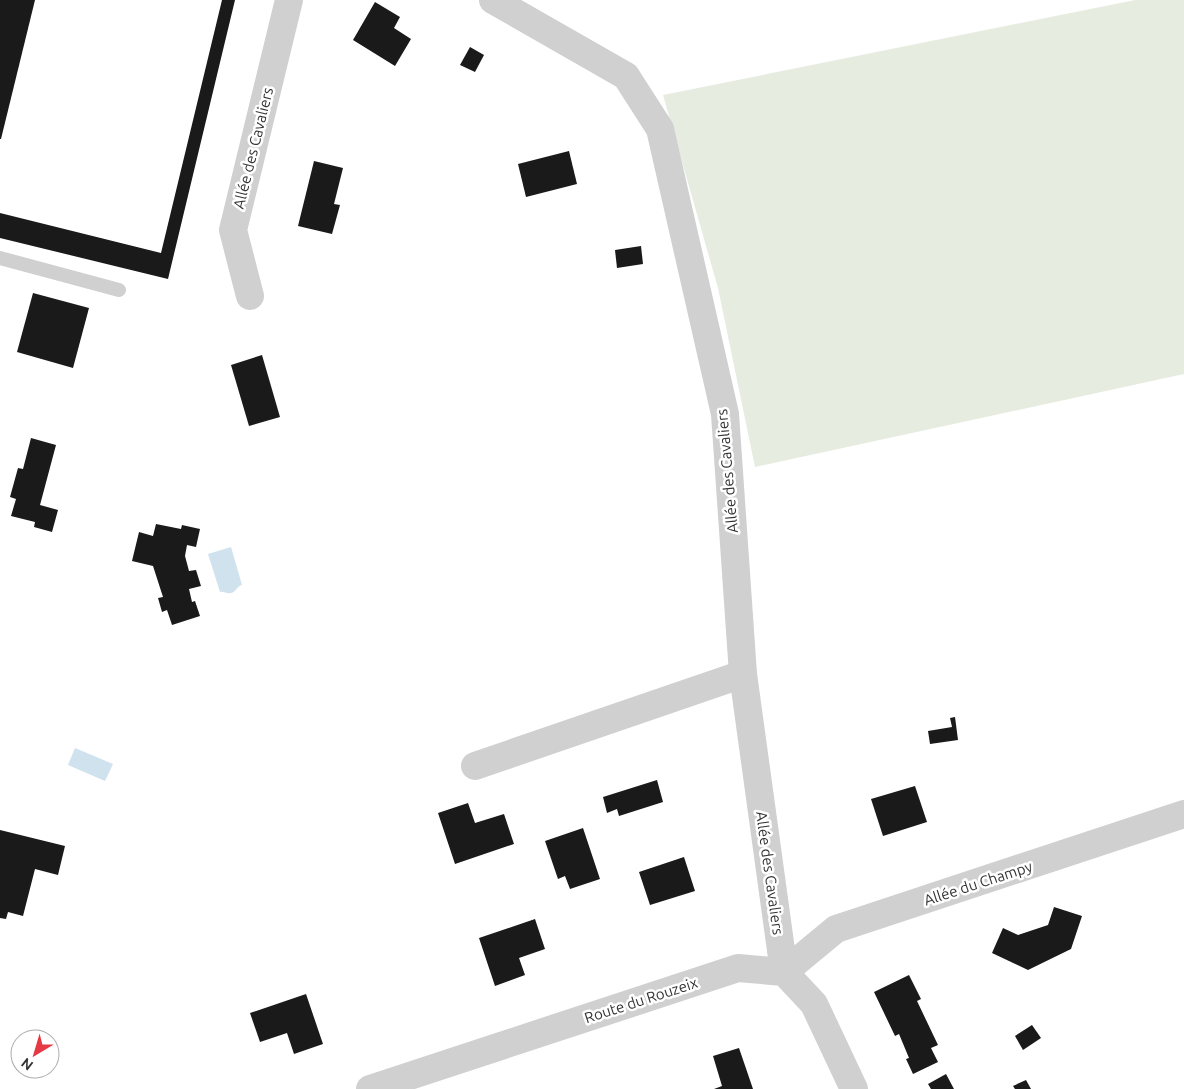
<svg xmlns="http://www.w3.org/2000/svg" width="1184" height="1089" font-family="Ubuntu,sans-serif">
  <rect width="100%" height="100%" fill="#fff"/>
  <polygon fill="#e6ecdf" points="1135,0 1184,0 1184,374 755,467 718,288 663,95"/>
  <g fill="#cfe2ee">
    <path d="M231 547 242 585C237 586 236 592 231 593 227 594 224 591 220 592L208 554Z"/>
    <polygon points="75,748 113,764 105,781 68,765"/>
  </g>
  <g fill="#1a1a1a">
    <polygon points="0,0 35,0 1,139 0,139"/>
    <polygon points="222,0 235,0 168,279 0,238 0,213 161,253"/>
    <polygon points="375,2 400,17 394,28 411,39 395,66 353,40"/>
    <polygon points="470,47 484,55 475,72 460,65"/>
    <polygon points="569,151 577,184 526,197 518,164"/>
    <polygon points="314,161 343,168 334,204 340,205 332,234 298,226"/>
    <polygon points="641,246 643,264 617,268 615,250"/>
    <polygon points="33,293 89,308 73,368 17,352"/>
    <polygon points="262,355 280,417 249,426 231,365"/>
    <polygon points="31,438 56,445 40,505 58,510 52,532 34,527 35,522 11,516 16,499 10,497 18,468 23,469"/>
    <polygon points="156,524 181,529 182,525 200,529 196,547 187,545 185,556 189,571 196,570 201,586 189,589 192,602 195,601 200,616 172,625 167,610 162,612 158,598 163,597 153,566 132,561 139,532 153,536"/>
    <polygon points="955,717 958,740 930,744 928,731 952,727 950,718"/>
    <polygon points="657,780 663,802 619,816 617,809 607,813 603,797"/>
    <polygon points="915,786 927,822 883,836 871,799"/>
    <polygon points="468,803 475,823 504,814 514,844 455,864 438,813"/>
    <polygon points="583,828 600,879 570,889 565,876 558,879 545,841"/>
    <polygon points="0,830 65,846 58,875 35,869 23,916 8,912 6,919 0,918"/>
    <polygon points="684,857 695,891 650,905 639,872"/>
    <polygon points="1054,907 1082,916 1071,949 1028,970 992,953 1003,928 1018,935 1048,925"/>
    <polygon points="535,919 545,949 519,958 525,975 495,986 479,938"/>
    <polygon points="909,975 921,999 917,1001 938,1045 931,1048 938,1062 913,1074 906,1059 909,1058 899,1034 895,1036 874,992"/>
    <polygon points="306,994 323,1044 294,1054 287,1033 260,1042 250,1013"/>
    <polygon points="1032,1025 1041,1038 1023,1050 1015,1036"/>
    <polygon points="739,1048 753,1089 714,1089 722,1086 713,1056"/>
    <polygon points="946,1074 954,1089 931,1089 928,1084"/>
    <polygon points="1026,1080 1031,1089 1015,1089 1013,1086"/>
  </g>
  <g fill="none" stroke-linecap="round" stroke-linejoin="round">
    <polyline stroke="#d0d0d0" stroke-width="14" points="0,258 119,290"/>
    <g stroke="#d0d0d0" stroke-width="28">
      <polyline points="493,0 626,76 660,129 725,414 743,674 784,972"/>
      <polyline points="250,296 233,230 289,0"/>
      <polyline points="475,766 743,674"/>
      <polyline points="784,972 836,929 1184,814"/>
      <polyline points="370,1089 738,968 784,972 814,1004 854,1089"/>
    </g>
  </g>
  <g text-anchor="middle" dominant-baseline="central" stroke-width="5" stroke-linejoin="round" paint-order="stroke">
    <g font-size="15" fill="#333" stroke="#fff">
      <text transform="translate(253 148) rotate(-76)">Allée des Cavaliers</text>
      <text transform="translate(727 471) rotate(-95)">Allée des Cavaliers</text>
      <text transform="translate(770 873) rotate(82)">Allée des Cavaliers</text>
      <text transform="translate(978 883) rotate(-18)">Allée du Champy</text>
      <text transform="translate(641 1000) rotate(-18)">Route du Rouzeix</text>
    </g>
  </g>
  <g transform="translate(35 1054) rotate(218)"><circle r="24" fill="#ffffff" stroke="#adadad"/>
  <path d="M0-4L9 19L0 12L-9 19Z" fill="#e63946"/>
  <text y="-8" font-size="14" font-weight="bold" text-anchor="middle" fill="#333333">N</text>
  </g>
</svg>
